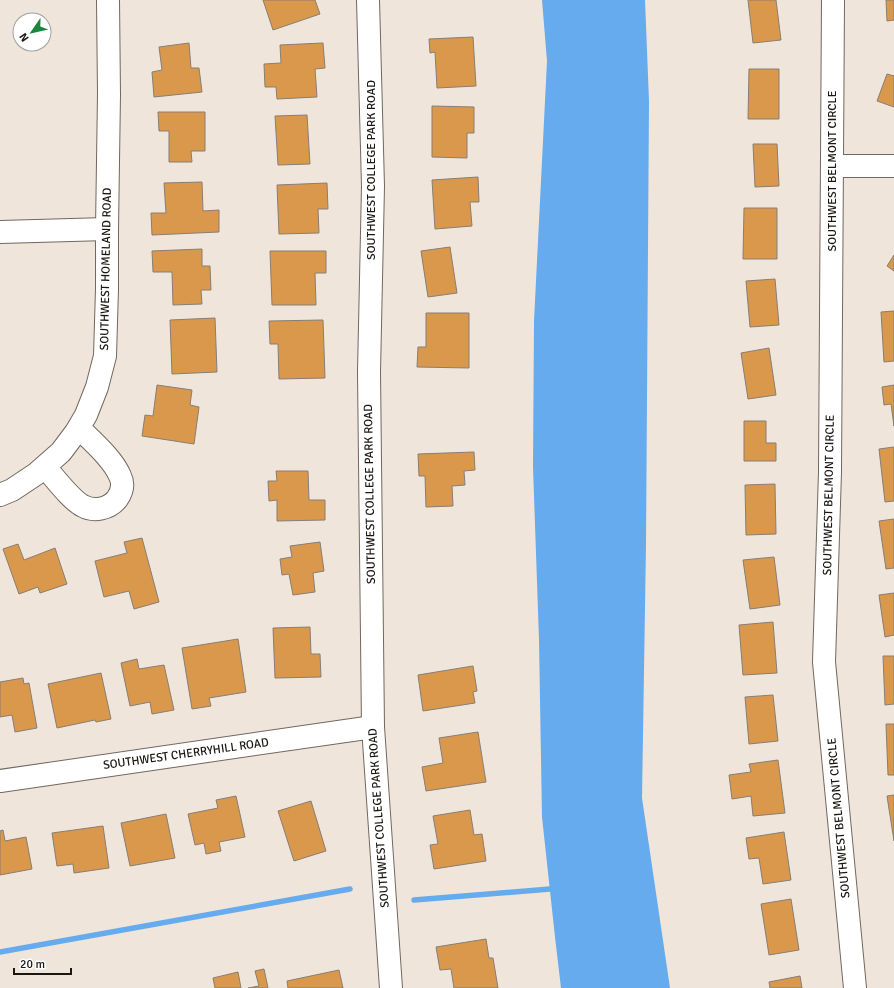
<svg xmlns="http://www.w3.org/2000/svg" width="894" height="988" font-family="Signika,sans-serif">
  <rect width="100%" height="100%" fill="#efe5da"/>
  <polygon fill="#65abee" points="542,0 645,0 649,101 646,544 642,798 670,988 561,988 555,937 542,817 539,639 533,467 534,321 547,61"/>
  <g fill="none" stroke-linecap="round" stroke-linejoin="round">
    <g stroke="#65abee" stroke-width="5.5">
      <polyline points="414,900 550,889"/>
      <polyline points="0,952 350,889"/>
    </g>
  </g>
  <g fill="#da984c" stroke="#877e74">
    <polygon points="263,0 315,0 320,14 273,30"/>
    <polygon points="748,0 776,0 781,40 753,43"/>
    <polygon points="886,0 894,0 894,20 887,21"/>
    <polygon points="473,37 476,86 437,88 435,52 430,53 429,39"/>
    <polygon points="189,43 191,68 199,68 202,92 154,97 152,72 162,70 159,47"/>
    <polygon points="323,43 325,68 315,69 317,97 277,99 276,87 265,87 264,64 281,63 280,45"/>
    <polygon points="749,69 779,69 779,119 748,119"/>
    <polygon points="887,74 894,76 894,107 877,101"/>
    <polygon points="432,106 474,107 474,133 467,133 467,158 432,157"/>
    <polygon points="158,112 205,112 205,151 191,151 192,162 169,162 169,131 159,131"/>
    <polygon points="307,115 310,164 278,165 275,116"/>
    <polygon points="753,144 777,144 779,186 755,187"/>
    <polygon points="478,177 479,202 470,202 472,226 435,229 432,180"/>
    <polygon points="202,182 203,211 219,210 219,232 152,235 151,213 166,213 164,183"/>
    <polygon points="327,183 328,209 318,209 319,233 279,234 277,185"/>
    <polygon points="744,208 777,208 777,259 743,259"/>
    <polygon points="450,247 457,293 428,297 421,251"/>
    <polygon points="202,249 202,266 210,266 211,290 201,290 202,304 173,305 172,272 153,272 152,251"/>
    <polygon points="270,251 326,251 326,273 315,273 316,305 272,305"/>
    <polygon points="894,255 894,271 887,266"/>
    <polygon points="775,279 779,325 750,327 746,281"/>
    <polygon points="894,311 894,361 884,362 881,312"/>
    <polygon points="426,313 469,313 469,368 417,367 418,347 426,347"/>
    <polygon points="215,318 217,372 172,374 170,320"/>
    <polygon points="323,320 325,378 279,379 278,344 270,344 269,321"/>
    <polygon points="769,348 776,395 748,399 741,353"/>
    <polygon points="157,385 192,390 190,405 199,407 194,444 142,436 145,415 153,416"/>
    <polygon points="894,385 894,426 891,404 884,405 882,387"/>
    <polygon points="744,421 766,421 766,443 776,443 776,461 744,461"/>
    <polygon points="894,447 894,501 885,502 879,449"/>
    <polygon points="474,452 475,470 464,471 465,485 452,486 453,506 426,507 425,476 419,476 418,454"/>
    <polygon points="276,471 308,471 309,500 325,500 325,520 277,521 277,500 269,501 268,481 277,481"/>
    <polygon points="775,484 776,534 746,535 745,485"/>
    <polygon points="894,519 894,568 886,569 879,521"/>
    <polygon points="142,538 159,602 134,609 129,591 104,597 95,561 127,553 124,542"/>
    <polygon points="320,542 324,571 313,573 315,592 293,595 289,574 282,575 280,559 292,557 290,546"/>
    <polygon points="18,544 24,560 55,548 67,584 40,593 38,587 19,594 3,549"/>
    <polygon points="774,557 780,605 750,609 743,560"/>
    <polygon points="894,593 894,635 885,637 879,595"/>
    <polygon points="773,622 777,673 743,675 739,625"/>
    <polygon points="310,627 311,654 320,654 321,677 275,678 273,628"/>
    <polygon points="238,639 246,692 209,698 211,706 192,709 182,648"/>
    <polygon points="883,656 894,656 894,704 885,705"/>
    <polygon points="137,659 139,669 164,665 174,710 152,714 150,702 130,706 121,663"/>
    <polygon points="473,666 477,691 473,692 475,703 423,711 418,675"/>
    <polygon points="101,673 111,719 96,722 95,720 57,728 48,684"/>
    <polygon points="23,678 24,684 29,683 37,728 15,732 12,715 0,717 0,682"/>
    <polygon points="773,695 778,741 749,744 745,697"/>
    <polygon points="886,724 894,724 894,775 888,775"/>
    <polygon points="478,732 486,782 426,791 422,767 443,763 439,738"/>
    <polygon points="778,760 785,813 753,816 751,796 732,799 729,775 751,772 749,764"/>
    <polygon points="894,795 894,841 887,796"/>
    <polygon points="236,796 245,837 219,842 221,851 206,854 204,843 195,845 188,814 218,808 216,800"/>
    <polygon points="311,801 326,851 294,861 278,811"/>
    <polygon points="470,810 474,835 482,834 486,861 434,869 430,845 438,844 433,816"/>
    <polygon points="166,814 175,858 130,866 121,823"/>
    <polygon points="103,826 109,868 74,873 73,864 57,866 52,833"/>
    <polygon points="3,830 5,841 26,837 32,869 0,875 0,831"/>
    <polygon points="784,832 791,880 763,884 759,858 749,859 746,838"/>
    <polygon points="791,899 799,950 769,955 761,904"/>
    <polygon points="486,939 489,958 493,958 498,988 454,988 451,969 440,970 436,947"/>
    <polygon points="264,969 268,988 248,988 259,986 255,971"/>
    <polygon points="339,970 343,988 288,988 287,981"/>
    <polygon points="238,972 241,988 215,988 213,978"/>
    <polygon points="800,976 802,988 770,988 769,982"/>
  </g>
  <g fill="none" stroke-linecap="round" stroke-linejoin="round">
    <defs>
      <g id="minor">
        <polyline points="368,0 373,186 369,372 373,727 391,988"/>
        <polyline points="833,0 830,472 824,662 855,988"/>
        <polyline points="833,166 894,166"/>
        <polyline points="0,232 107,229"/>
        <path d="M45 467C54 477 71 500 83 506 94 512 109 509 117 499 122 492 124 484 120 476 113 459 92 441 79 428"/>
        <polyline points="0,495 12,490 36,474 61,452 76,432 86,415 97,387 105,356 107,289 107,229 109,94 108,0"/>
        <polyline points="0,781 373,727"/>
      </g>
    </defs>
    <use href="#minor" stroke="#71685e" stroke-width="24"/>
    <use href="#minor" stroke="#fff" stroke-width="22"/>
  </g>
  <g text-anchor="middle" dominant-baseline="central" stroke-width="3" stroke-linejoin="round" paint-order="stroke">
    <g font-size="12" fill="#1a1612" stroke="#fff">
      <text transform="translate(371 170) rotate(-90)">SOUTHWEST COLLEGE PARK ROAD</text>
      <text transform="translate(832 171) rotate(-90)">SOUTHWEST BELMONT CIRCLE</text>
      <text transform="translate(106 269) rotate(-89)">SOUTHWEST HOMELAND ROAD</text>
      <text transform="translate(370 494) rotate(-91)">SOUTHWEST COLLEGE PARK ROAD</text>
      <text transform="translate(829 495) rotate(-89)">SOUTHWEST BELMONT CIRCLE</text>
      <text transform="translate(186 754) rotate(-8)">SOUTHWEST CHERRYHILL ROAD</text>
      <text transform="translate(379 818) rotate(-94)">SOUTHWEST COLLEGE PARK ROAD</text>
      <text transform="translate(839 818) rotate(-95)">SOUTHWEST BELMONT CIRCLE</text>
    </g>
  </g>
  <g transform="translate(32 32) rotate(236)"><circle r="19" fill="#ffffff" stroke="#a3a2a0"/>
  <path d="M0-3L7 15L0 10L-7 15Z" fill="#19863c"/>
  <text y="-6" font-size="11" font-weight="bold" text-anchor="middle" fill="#1a1612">N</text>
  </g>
  <path d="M14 968v6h57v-6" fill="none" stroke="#1a1612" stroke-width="2"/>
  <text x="20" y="968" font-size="12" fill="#1a1612" stroke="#ffffff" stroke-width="3" paint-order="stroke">20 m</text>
</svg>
